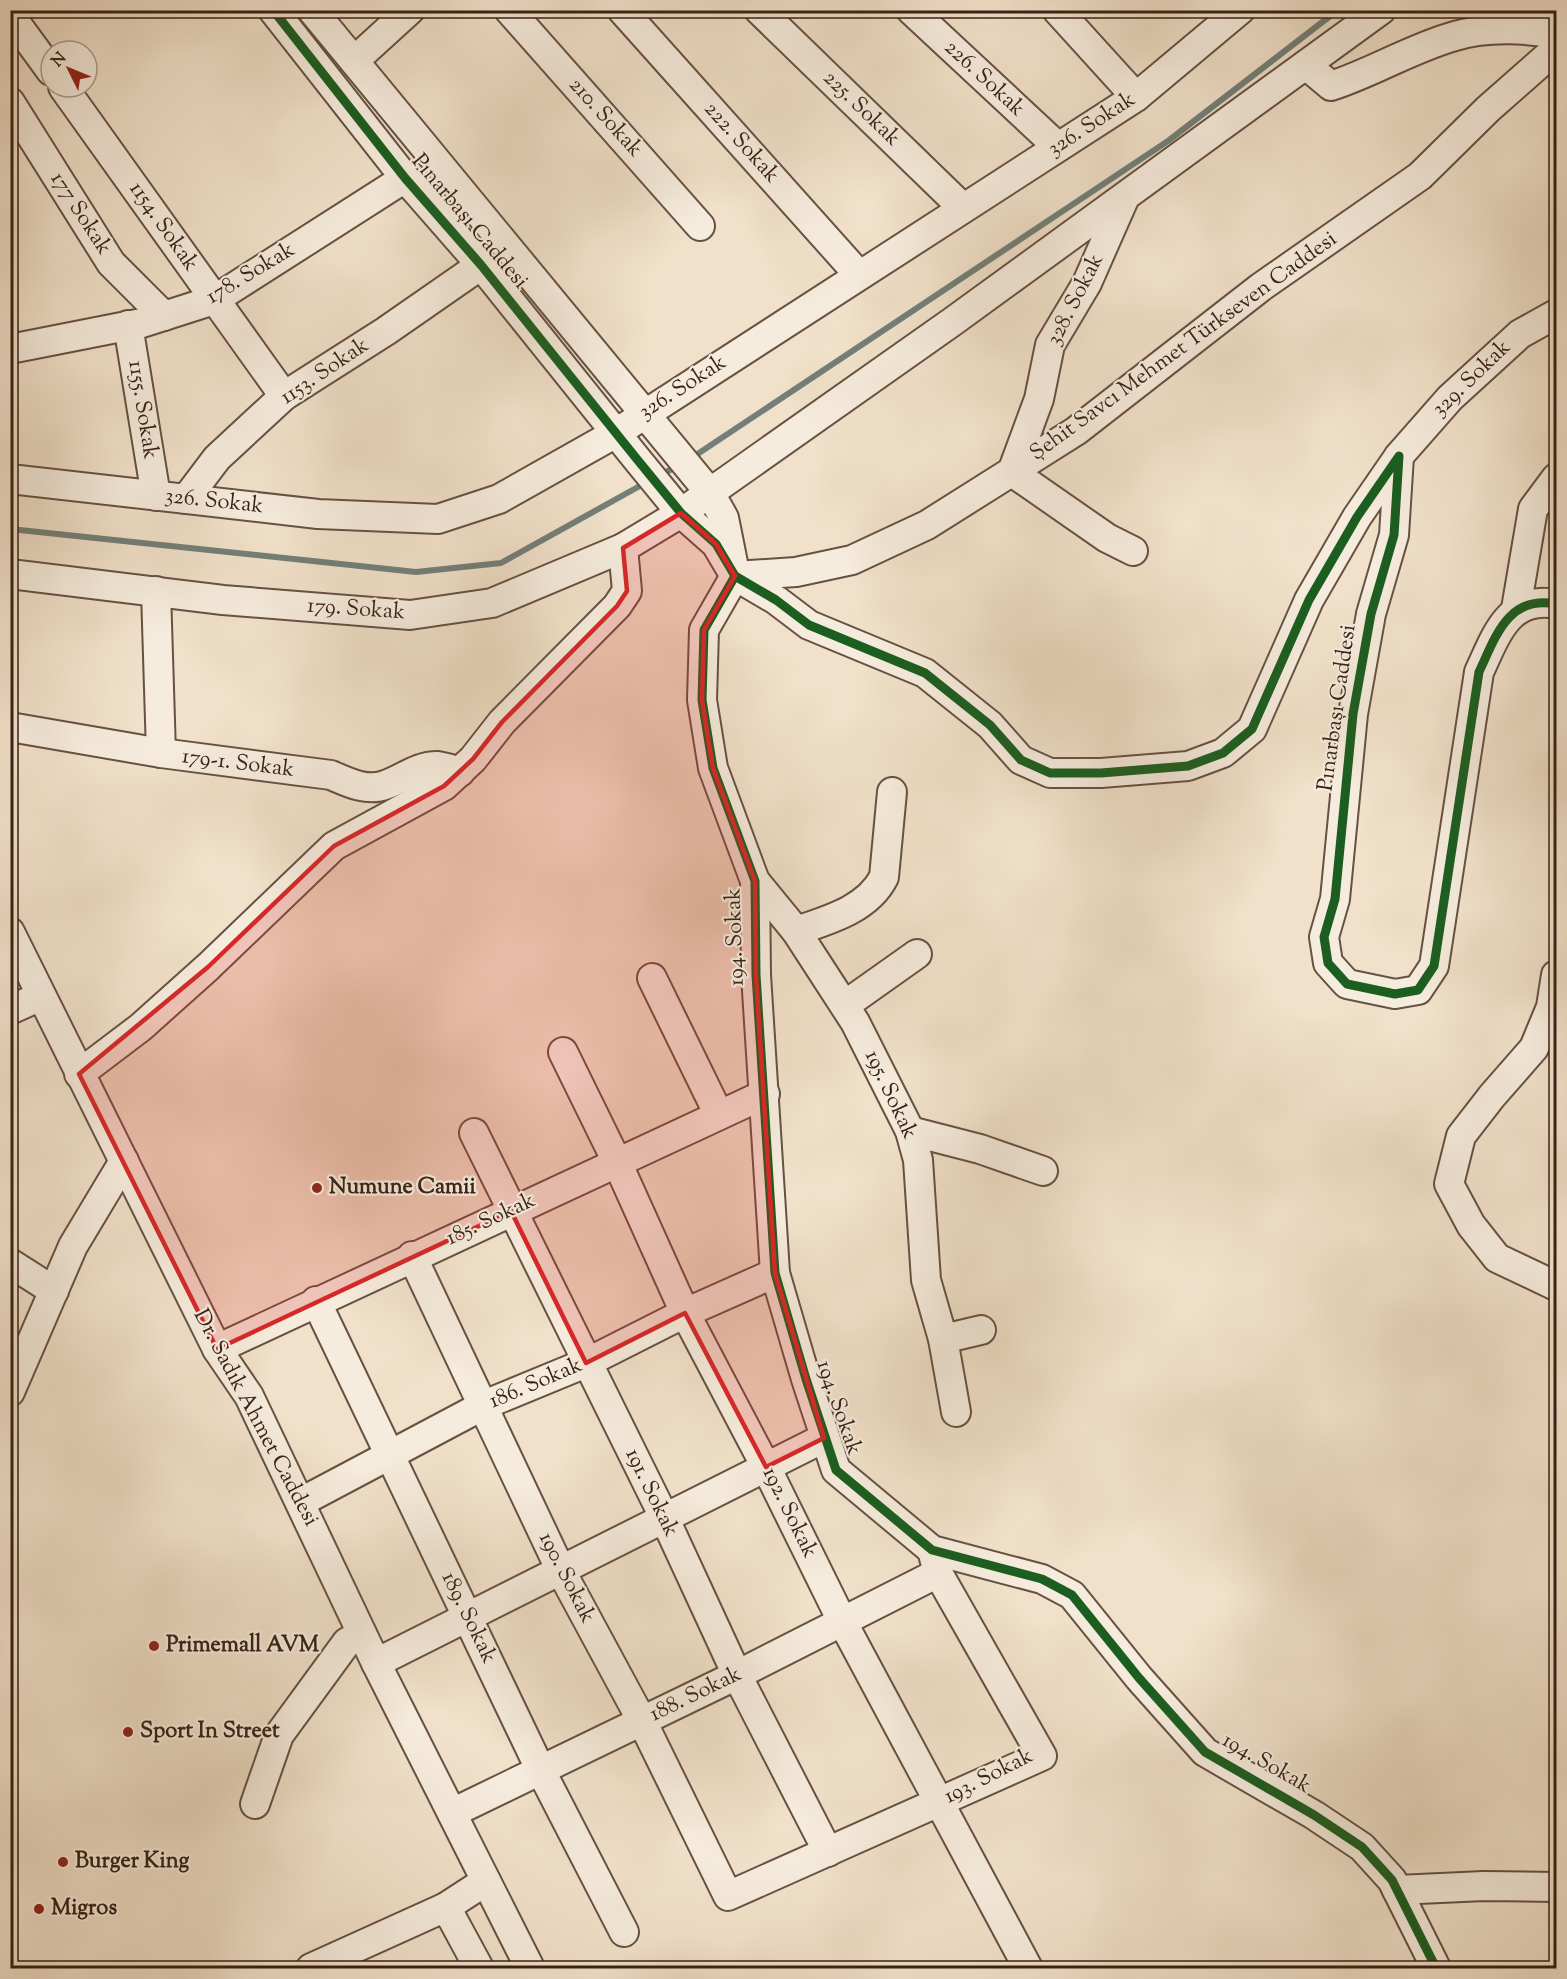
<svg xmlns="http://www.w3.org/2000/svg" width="1567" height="1979" font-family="'Sorts Mill Goudy',serif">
  <rect width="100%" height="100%" fill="#f1e1ca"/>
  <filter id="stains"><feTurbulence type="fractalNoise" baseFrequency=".00333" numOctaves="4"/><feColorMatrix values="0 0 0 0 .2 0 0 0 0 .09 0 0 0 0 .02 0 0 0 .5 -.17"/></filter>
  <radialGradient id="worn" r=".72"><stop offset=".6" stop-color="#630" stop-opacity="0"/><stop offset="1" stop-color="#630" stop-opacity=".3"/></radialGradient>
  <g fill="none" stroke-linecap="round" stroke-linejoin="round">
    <g stroke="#737f78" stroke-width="6">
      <polyline points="690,459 1168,141 1338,10"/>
      <polyline points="659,476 679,465"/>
      <polyline points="10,529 416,572 501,563 647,482"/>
    </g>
    <defs>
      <g id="minor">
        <path d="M273 10 405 178 481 265 636 458 681 513 716 544 735 576 776 600 809 625 925 673 990 725 1021 760 1050 773H1101L1188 766 1223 753 1252 729 1309 600 1357 517 1399 456 1394 535 1371 614 1353 714 1335 899 1324 937 1328 963 1347 984 1395 994 1418 990 1434 966 1479 672C1496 636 1508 595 1556 604"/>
        <polyline points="312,10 710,493 724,518 733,563"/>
        <polyline points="509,10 700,226"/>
        <polyline points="622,10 859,275"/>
        <polyline points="759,10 963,208"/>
        <polyline points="911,10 1058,147"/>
        <polyline points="1057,10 1136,97"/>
        <polyline points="10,15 51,71"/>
        <polyline points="354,61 410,10"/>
        <path d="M1306 65 1331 86C1374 72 1412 48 1455 36 1486 27 1525 28 1556 34"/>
        <polyline points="63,87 284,396"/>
        <polyline points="10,102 111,263 164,316"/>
        <polyline points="1124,199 1087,283 1050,345 1039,399 1012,472 1107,538 1133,551"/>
        <polyline points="128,325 156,496"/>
        <polyline points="10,349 142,323 214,300 405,178"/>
        <polyline points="1399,456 1450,398 1520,334 1556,314"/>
        <polyline points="10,479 318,514 438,519 499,499 616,433 1136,97 1240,10"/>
        <polyline points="186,499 217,458 284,396 386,331 481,265"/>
        <polyline points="10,574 223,600 410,615 492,603 623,548 681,513 952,322 1381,10"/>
        <polyline points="735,576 704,630 702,700 713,768 755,881 756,975 775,1273 806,1379 836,1470 932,1550 1042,1579 1072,1595 1139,1678 1205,1752 1314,1815 1362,1847 1392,1880 1436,1968"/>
        <polyline points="735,576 796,572 852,560 927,525 1076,431 1261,287 1420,176 1488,109 1556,49"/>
        <polyline points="156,591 161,753"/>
        <polyline points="1516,609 1533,509 1556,478"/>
        <path d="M10 727 161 753 331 775C347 782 367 792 385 785 403 779 417 766 437 766 445 767 453 770 460 772"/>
        <polyline points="755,881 796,931 855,1022 910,1131 918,1160 926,1280 943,1339 956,1412"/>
        <path d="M796 931C829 920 868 909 884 877L892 792"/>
        <polyline points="10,932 217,1349 249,1396 376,1663 530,1968"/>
        <polyline points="1556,975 1551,1007 1534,1048 1492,1096 1461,1136 1449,1184 1471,1225 1497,1258 1556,1286"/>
        <polyline points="652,978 719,1115"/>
        <polyline points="845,1005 917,954"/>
        <polyline points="10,1010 41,996"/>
        <polyline points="563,1052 617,1162 685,1313 766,1467 842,1621 1028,1968"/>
        <polyline points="79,1074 141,1027 208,967 334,846 444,786 473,759 502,722 617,606 627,591 623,548"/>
        <polyline points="910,1131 980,1149 1043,1171"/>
        <polyline points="474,1133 664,1517 737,1675 828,1852"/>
        <polyline points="412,1256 561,1571 642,1721 728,1896 1042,1756 938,1573 932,1550"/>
        <polyline points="10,1263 54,1291"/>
        <polyline points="316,1301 540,1769 624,1932"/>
        <polyline points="943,1339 981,1330"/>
        <polyline points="217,1349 765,1094"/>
        <polyline points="10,1392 73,1246 124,1161"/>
        <polyline points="301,1502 484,1405 586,1363 685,1313 775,1273"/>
        <polyline points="376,1663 824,1438"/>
        <polyline points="255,1804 279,1735 347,1642 362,1634"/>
        <polyline points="452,1813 737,1675 938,1573"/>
        <polyline points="1397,1890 1484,1886 1556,1887"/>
        <polyline points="446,1907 479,1968"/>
        <polyline points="311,1968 446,1907 486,1881"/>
      </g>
    </defs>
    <use href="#minor" stroke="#665143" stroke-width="32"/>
    <use href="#minor" stroke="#f6ecdd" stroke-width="28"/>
    <defs>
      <g id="cycleway">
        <path d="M273 10 405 178 481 265 636 458 681 513 716 544 735 576 776 600 809 625 925 673 990 725 1021 760 1050 773H1101L1188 766 1223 753 1252 729 1309 600 1357 517 1399 456 1394 535 1371 614 1353 714 1335 899 1324 937 1328 963 1347 984 1395 994 1418 990 1434 966 1479 672C1496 636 1508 595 1556 604"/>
        <polyline points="735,576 704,630 702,700 713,768 755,881 756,975 775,1273 806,1379 836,1470 932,1550 1042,1579 1072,1595 1139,1678 1205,1752 1314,1815 1362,1847 1392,1880 1436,1968"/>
      </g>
    </defs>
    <use href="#cycleway" stroke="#f6ecdd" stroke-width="13"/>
    <use href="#cycleway" stroke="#1b5e20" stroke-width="9"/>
  </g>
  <path fill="#d62828" fill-opacity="0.2" stroke="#d62828" stroke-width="4.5" stroke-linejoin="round" d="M681 513 716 544 735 576 704 630 702 700 713 768 755 881 756 975 775 1273 824 1438 766 1467 685 1313 586 1363 511 1211 217 1349 79 1074 208 967 334 846 444 786 473 759 502 722 617 606 627 591 623 548Z"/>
  <g fill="#8f2418" stroke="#f6ecdd" stroke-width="2">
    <circle cx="317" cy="1188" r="6"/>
    <circle cx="154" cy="1646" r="6"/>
    <circle cx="128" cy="1732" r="6"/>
    <circle cx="63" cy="1862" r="6"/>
    <circle cx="39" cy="1909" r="6"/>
  </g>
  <g text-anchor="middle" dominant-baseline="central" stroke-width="4.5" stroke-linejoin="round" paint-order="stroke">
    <g font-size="22" fill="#382116" stroke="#f6ecdd">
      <text transform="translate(984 79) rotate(43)">226. Sokak</text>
      <text transform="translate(861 109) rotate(44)">225. Sokak</text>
      <text transform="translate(605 118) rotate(48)">210. Sokak</text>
      <text transform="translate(1092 125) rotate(-33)">326. Sokak</text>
      <text transform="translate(741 143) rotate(48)">222. Sokak</text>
      <text transform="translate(80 214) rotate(57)">177 Sokak</text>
      <text transform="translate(469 222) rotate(50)">Pınarbaşı Caddesi</text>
      <text transform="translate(163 227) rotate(55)">1154. Sokak</text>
      <text transform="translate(251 274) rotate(-31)">178. Sokak</text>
      <text transform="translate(1076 300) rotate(-63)">328. Sokak</text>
      <text transform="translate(1184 347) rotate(-36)">Şehit Savcı Mehmet Türkseven Caddesi</text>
      <text transform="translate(325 372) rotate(-34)">1153. Sokak</text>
      <text transform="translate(1472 379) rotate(-44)">329. Sokak</text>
      <text transform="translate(683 388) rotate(-33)">326. Sokak</text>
      <text transform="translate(142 410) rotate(81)">1155. Sokak</text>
      <text transform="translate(214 502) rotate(6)">326. Sokak</text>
      <text transform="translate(356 610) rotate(4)">179. Sokak</text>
      <text transform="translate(1338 708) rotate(-82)">Pınarbaşı Caddesi</text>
      <text transform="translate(238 764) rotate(7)">179-1. Sokak</text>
      <text transform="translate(736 937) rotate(-92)">194. Sokak</text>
      <text transform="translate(890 1095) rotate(65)">195. Sokak</text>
      <text transform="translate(491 1220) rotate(-25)">185. Sokak</text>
      <text transform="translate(536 1384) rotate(-23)">186. Sokak</text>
      <text transform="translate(838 1408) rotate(71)">194. Sokak</text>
      <text transform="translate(255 1418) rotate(62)">Dr. Sadık Ahmet Caddesi</text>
      <text transform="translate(651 1493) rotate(64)">191. Sokak</text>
      <text transform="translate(789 1513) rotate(64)">192. Sokak</text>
      <text transform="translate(566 1578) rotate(63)">190. Sokak</text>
      <text transform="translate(468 1618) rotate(64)">189. Sokak</text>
      <text transform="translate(696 1695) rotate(-26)">188. Sokak</text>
      <text transform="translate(1266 1764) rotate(30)">194. Sokak</text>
      <text transform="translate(989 1777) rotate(-27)">193. Sokak</text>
    </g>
    <g font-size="22" font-weight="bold" fill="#382116" stroke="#f6ecdd" text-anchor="start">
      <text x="329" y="1188">Numune Camii</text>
      <text x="166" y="1646">Primemall AVM</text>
      <text x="140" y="1732">Sport In Street</text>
      <text x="75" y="1862">Burger King</text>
      <text x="51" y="1909">Migros</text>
    </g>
  </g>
  <rect width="1567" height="1979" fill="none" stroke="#f1e1ca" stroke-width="36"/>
  <rect x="12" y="12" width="1543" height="1955" fill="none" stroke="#382116" stroke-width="3"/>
  <rect x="18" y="18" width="1531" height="1943" fill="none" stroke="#382116" stroke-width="1.5"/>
  <g transform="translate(69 69) rotate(313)"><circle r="28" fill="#f6ecdd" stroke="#aa9b8d" stroke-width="1.5"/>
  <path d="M0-4.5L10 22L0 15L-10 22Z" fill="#8f2418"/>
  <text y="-9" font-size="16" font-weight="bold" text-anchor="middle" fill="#382116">N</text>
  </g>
  <rect width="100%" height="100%" filter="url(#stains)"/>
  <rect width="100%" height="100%" fill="url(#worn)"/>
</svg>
